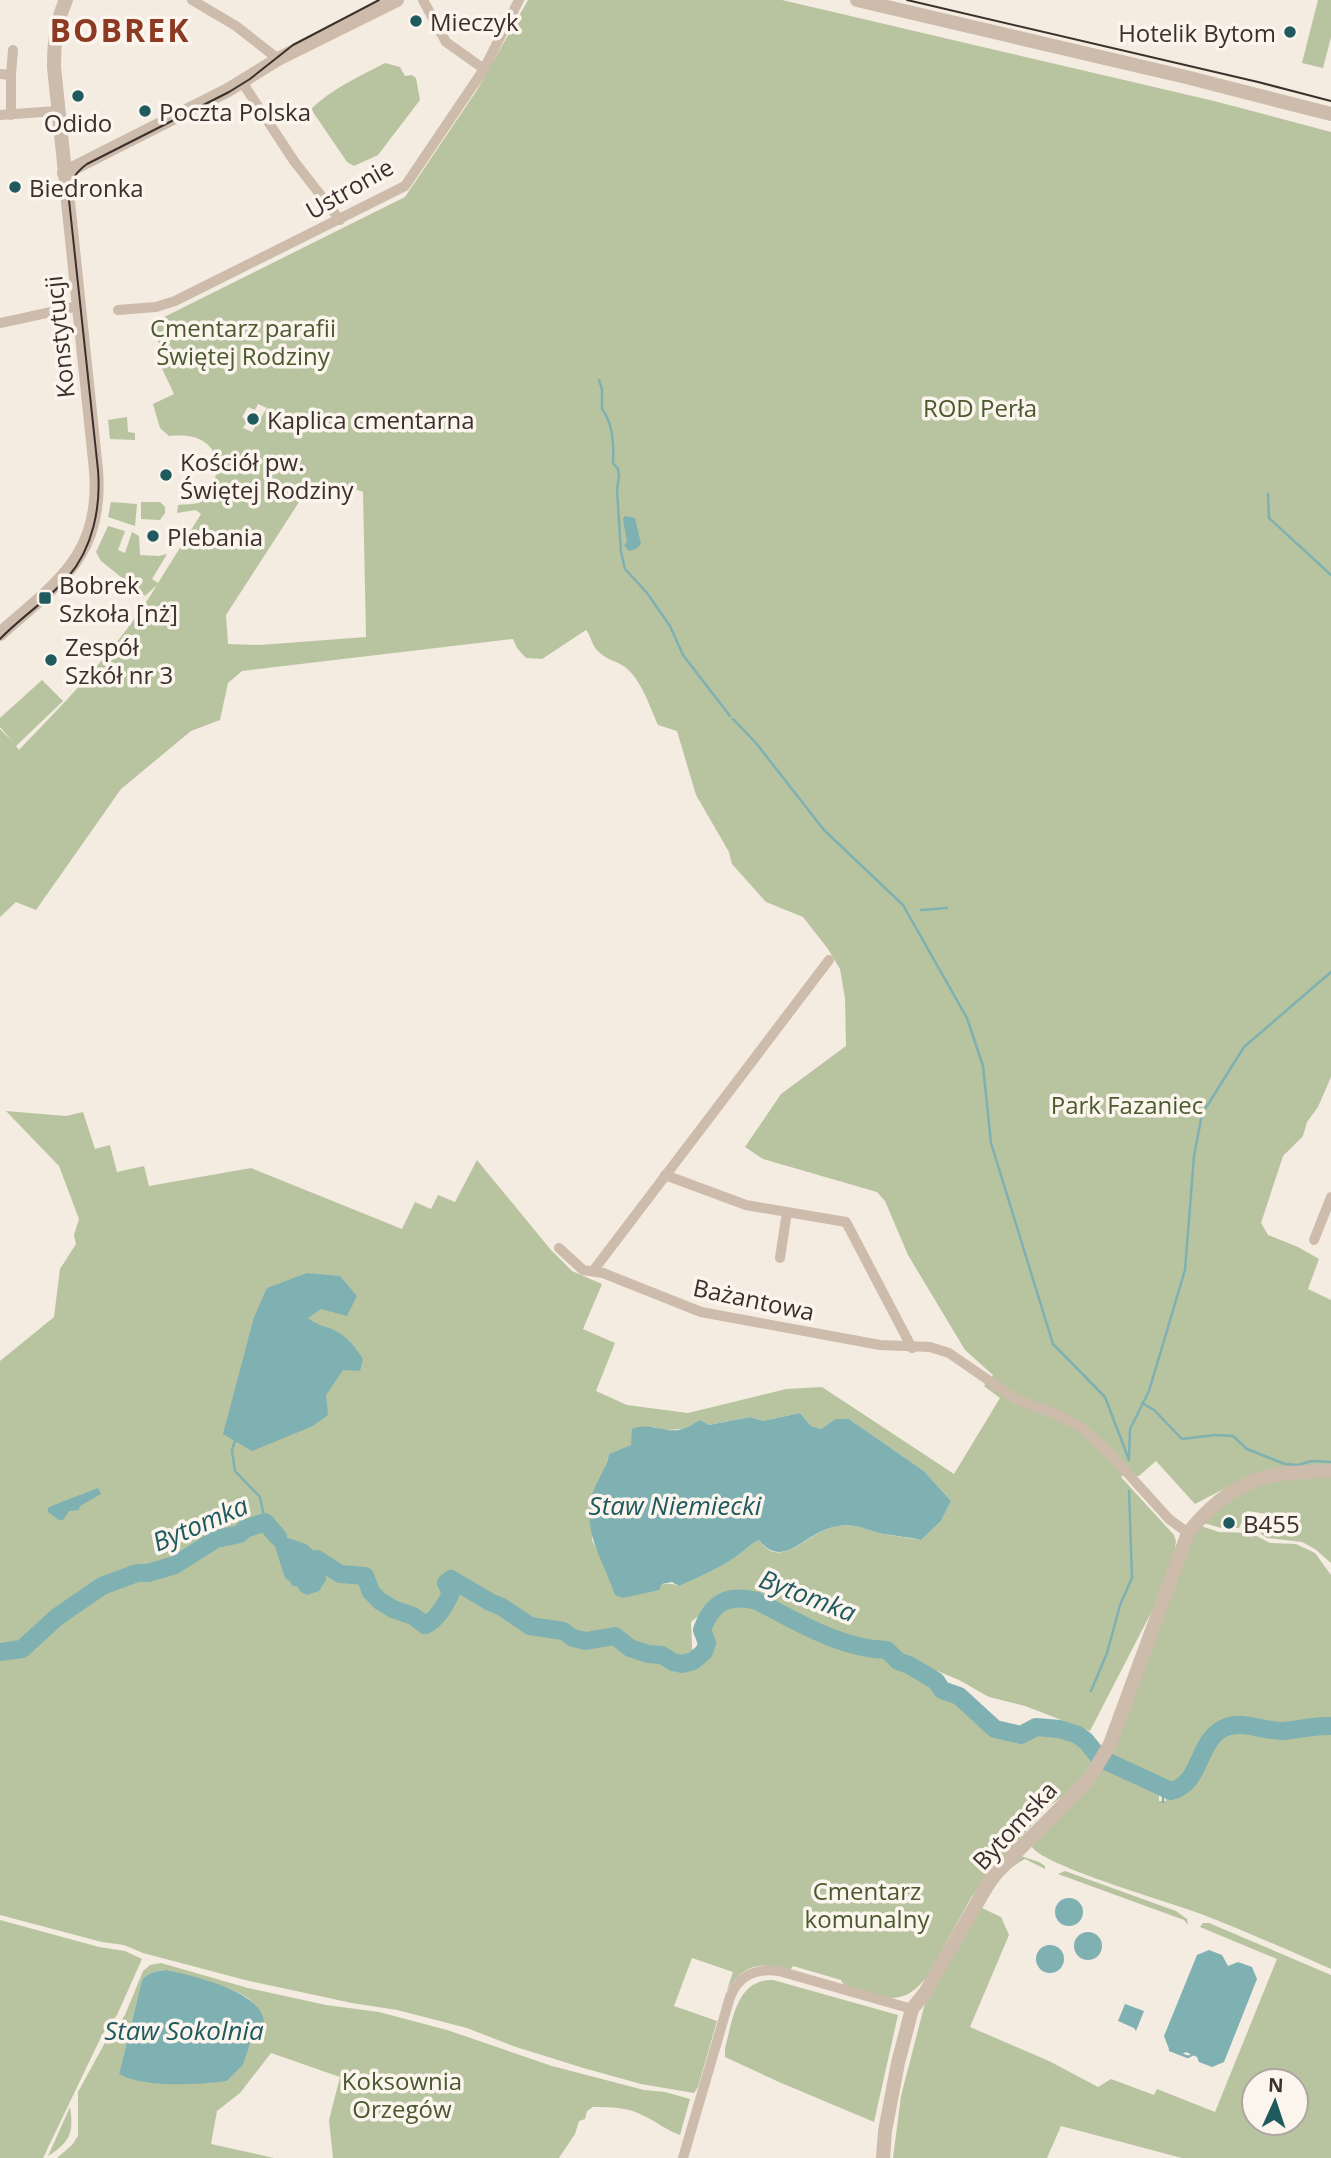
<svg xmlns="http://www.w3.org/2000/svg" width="1331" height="2158" font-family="'Open Sans',sans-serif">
  <rect width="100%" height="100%" fill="#f4ebe1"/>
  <g fill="#b8c4a0" fill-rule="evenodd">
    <path d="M528 0H782L1214 101 1331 132V1077L1318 1107 1307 1122 1303 1136 1283 1156 1261 1223 1268 1235 1298 1247 1319 1259 1308 1289 1331 1300V1466L1239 1481 1195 1504 1156 1461 1139 1476H1136L1130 1470 1121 1477 1174 1535 1176 1541 1175 1547 1177 1549 1154 1607 1090 1731 1025 1706 989 1697 959 1680 870 1643 829 1631 771 1602 729 1591 691 1622 693 1668C710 1661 715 1648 706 1632L712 1618 726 1603C756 1594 776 1618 801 1629 828 1641 858 1650 887 1652L894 1661 934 1683 936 1688 942 1693 961 1701 991 1731 1012 1737 1026 1736 1038 1730 1068 1734 1084 1743 1096 1758 1090 1769 1063 1796 1048 1807 985 1878 971 1898 928 1975C901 2011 883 1996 845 1987L841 1980 793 1966 790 1970C760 1962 745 1963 727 1990L733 1972 692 1958 674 2006 717 2021 698 2087 694 2093 641 2084 580 2067 513 2046 467 2028 397 2010 352 2003 249 1981 143 1953 124 1945 102 1942 0 1915V1361L54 1317 60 1269 76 1244 74 1235 79 1219 59 1166 6 1111 66 1116 83 1112 95 1149 110 1145 117 1172 144 1166 149 1186 251 1168 402 1229 415 1202 431 1209 438 1195 455 1202 477 1160 551 1250 572 1271 602 1284 583 1329 615 1343 596 1391 627 1405 688 1413 786 1389 822 1387 954 1474 1000 1398 984 1386 993 1375 965 1350 908 1255 885 1201 877 1192 763 1159 745 1147 781 1094 846 1046 845 998 840 969 828 949 803 917 766 902 732 864 729 852 696 795 677 731 658 725C650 707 641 679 625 667 617 661 607 660 600 653 591 646 592 637 586 630L542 659 526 658 517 648 513 639 242 671 228 683 220 720 191 731 121 789 36 910 16 902 0 917V729L13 742 0 727V718L42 680 63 701 16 746 19 750C69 698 119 647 157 585L145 596 101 561 96 552 108 526 125 531 118 550 125 553 132 532 139 536 140 555 159 556 167 554 152 579 158 583 201 514 196 510 177 513 178 505C184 504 195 505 200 502 216 495 222 459 210 447 199 435 185 435 169 436L160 428 153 404 174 394 156 356 163 352 150 324 405 197 477 90ZM258 404 267 408 252 432 243 428 247 421 242 417 248 407 255 410ZM310 485 350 487 363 492 366 637 260 645 228 644 226 615ZM800 1413 811 1426 821 1429 835 1419H849L924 1471 951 1501 941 1521 921 1540C909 1538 896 1536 883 1534 862 1529 853 1521 830 1528 806 1535 780 1571 759 1540 748 1545 742 1554 731 1560 715 1570 696 1577 679 1586 663 1578 640 1593 623 1598L609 1575 592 1540 603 1474 609 1454 632 1445V1437L653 1427 665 1430 683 1429 701 1420 709 1425 750 1417 763 1421Z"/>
    <polygon points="1318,0 1331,0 1331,37 1323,68 1302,63"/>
    <path d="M385 63 400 67 405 76 412 75 416 78 420 100 378 155 354 166 347 162 311 109C332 89 358 77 385 63Z"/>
    <polygon points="127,417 128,432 135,433 135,440 110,439 108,420"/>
    <polygon points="111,502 137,504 135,526 108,517"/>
    <polygon points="141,502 160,502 165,507 165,513 160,520 141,519"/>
    <polygon points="1331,1473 1331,1563 1315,1549 1302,1542 1267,1538 1254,1529 1265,1531 1268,1514 1247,1511 1239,1528 1233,1528 1235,1519 1226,1517 1221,1528 1200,1522 1251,1484"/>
    <polygon points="1198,1525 1219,1532 1251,1533 1270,1543 1296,1544 1315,1553 1331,1575 1331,1722 1306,1721 1282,1726 1245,1720 1222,1724 1208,1735 1184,1779 1172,1786 1164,1785 1108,1758"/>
    <path d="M1234 1728 1279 1733 1304 1729H1331V1969C1288 1950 1245 1931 1201 1914 1170 1902 1046 1867 1032 1847L1034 1840 1042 1836 1103 1763 1156 1789 1159 1793V1801H1166V1793C1203 1801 1195 1738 1234 1728Z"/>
    <path d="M1021 1856 1039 1862 1045 1866V1869L1025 1859C1004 1869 993 1889 982 1908L1001 1917 1009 1935 970 2027 1049 2061 1098 2087 1111 2079 1154 2095 1157 2089 1215 2112 1277 1959 1200 1927 1203 1923H1209L1331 1975V2158H1182L1061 2126 1047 2158H893L901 2096 925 2003 987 1890ZM1254 2081H1296V2123H1254Z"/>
    <polygon points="1065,1871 1176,1911 1187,1919 1188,1925 1184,1920 1058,1874"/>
    <polygon points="0,1920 99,1947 125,1951 142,1959 117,2015 102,2035 43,2158 0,2158"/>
    <path d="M161 1963 248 1988 326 2005 379 2012 447 2030 552 2066 644 2090 665 2092 690 2099 680 2135C666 2130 657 2122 644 2116 628 2107 611 2107 593 2107L587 2111 585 2119 579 2121 575 2134 559 2158H333L329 2120 340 2077 271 2053 240 2093 217 2111 211 2144 274 2158H57L72 2145 78 2136V2092L107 2039 125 2015 143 1971 150 1965ZM167 1970C182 1974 196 1979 211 1983 238 1992 265 1998 262 2032L249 2043 243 2065 227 2081 187 2084 119 2074 142 1980 157 1971Z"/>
    <path d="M773 1980 898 2015 874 2122 779 2082 725 2057V2048C733 2020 736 1979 773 1980Z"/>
    <path d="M70 2107C74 2133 70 2142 48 2156Z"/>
  </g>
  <g fill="#7fb0b2">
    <polygon points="625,516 635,518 641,544 636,549 629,551 624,545 627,542 623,519"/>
    <path d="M307 1273 340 1276 357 1296 347 1316 321 1309 308 1318C316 1325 325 1326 334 1330 346 1335 356 1348 363 1359L360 1371 343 1370 326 1395 328 1415 313 1426 252 1451 223 1434 254 1317 267 1288Z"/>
    <path d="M800 1413 811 1426 821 1429 835 1419H849L924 1471 951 1501 941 1521 921 1540C909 1537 896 1536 883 1534 862 1529 853 1521 830 1528 804 1535 782 1570 759 1540 748 1545 742 1554 731 1560 715 1570 696 1578 679 1586L672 1582 662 1584 659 1590 623 1598 615 1595C605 1565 583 1533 591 1500 594 1483 606 1471 609 1454L631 1445 632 1429C647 1422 663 1432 679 1430 688 1428 693 1423 701 1420L709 1425 750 1417 763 1421Z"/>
    <polygon points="98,1488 101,1494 80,1506 79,1510 69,1511 63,1520 59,1520 48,1512 48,1508 54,1505"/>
    <polygon points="265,1517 282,1536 306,1544 327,1563 339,1564 332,1574 325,1571 326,1580 319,1591 307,1595 301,1592 297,1586 292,1586 290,1581 285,1578 272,1537 261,1523"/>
    <circle cx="1069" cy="1912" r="14"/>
    <circle cx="1088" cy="1946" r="14"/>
    <circle cx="1050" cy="1959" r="14"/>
    <polygon points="1209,1950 1222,1955 1228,1966 1238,1962 1252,1967 1257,1979 1224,2062 1212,2067 1199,2062 1197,2057 1186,2052 1182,2054 1169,2049 1164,2036 1197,1955"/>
    <path d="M167 1970C192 1976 278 1994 262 2032L250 2043 243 2065 227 2081C198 2085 144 2088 119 2074L142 1980C150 1972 156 1971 167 1970Z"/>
    <polygon points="1125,2004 1144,2011 1136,2031 1134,2028 1118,2021"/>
  </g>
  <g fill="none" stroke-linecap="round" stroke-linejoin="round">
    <g stroke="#7fb0b2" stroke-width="2.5">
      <path d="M599 380 602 389V409C613 423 614 445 613 463L618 469 619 475 617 490 621 552 625 569 647 593 670 626 683 655 730 716"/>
      <polyline points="1268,494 1269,518 1331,575"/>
      <polyline points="733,719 756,743 824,830 903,905 967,1018 983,1066 991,1143 1053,1344 1105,1397 1129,1460"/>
      <polyline points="921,910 947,908"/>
      <polyline points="1142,1403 1154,1410 1182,1439 1215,1435 1233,1436 1247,1449 1285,1464 1298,1465 1312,1461 1331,1462"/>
      <polyline points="235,1441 232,1450 235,1471 260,1497 265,1521"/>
      <polyline points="1129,1457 1130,1429 1149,1391 1185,1270 1194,1156 1202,1114 1244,1047 1331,972"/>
      <polyline points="1091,1691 1107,1653 1120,1605 1132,1578 1129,1491"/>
      <polyline points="1163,1802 1163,1788"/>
      <polyline points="1170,2050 1188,2057 1192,2055"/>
    </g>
    <g stroke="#7fb0b2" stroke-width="18">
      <path d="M317 1559 340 1574 365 1576 371 1592 380 1601 393 1609 413 1616 425 1625C436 1621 446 1604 451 1593L446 1583 451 1579 490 1602 502 1607 530 1626 563 1631 573 1638 586 1641 615 1636 630 1648 648 1654 662 1655 673 1662 682 1664 693 1661 704 1652 707 1643 702 1630C712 1601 729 1594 757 1601 798 1622 841 1649 887 1650L898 1661 909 1665 936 1681 942 1690 959 1696 995 1729 1021 1735 1036 1727 1060 1729 1078 1735 1086 1741 1098 1756"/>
      <polyline points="0,1652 22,1649 57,1617 102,1586 137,1573 148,1573 175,1565 216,1539 240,1534 245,1529 265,1522 278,1537"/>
      <path d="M1108 1762 1171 1791C1201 1784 1197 1743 1222 1729 1240 1719 1263 1731 1282 1731 1298 1730 1314 1725 1331 1726"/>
    </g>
    <g stroke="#cdbbac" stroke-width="10">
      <polyline points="192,0 236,26 278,59"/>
      <polyline points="423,0 446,42 484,69"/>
      <polyline points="0,74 11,75 11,115"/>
      <polyline points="11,75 13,50"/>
      <polyline points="242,82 294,161 340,220"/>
      <polyline points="0,115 57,111"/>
      <polyline points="118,310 156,307 175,301 405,186 484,69 519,0"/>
      <polyline points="0,323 79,306"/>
      <polyline points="665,1175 746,1205 846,1222 912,1348"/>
      <polyline points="1314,1240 1331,1197"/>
      <polyline points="559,1248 583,1270 603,1273 701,1312 880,1345 930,1347 949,1353 1017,1400 1056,1414 1082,1428 1112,1456 1169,1519 1188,1533"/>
      <polyline points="780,1258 787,1212"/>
      <polyline points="593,1271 829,960"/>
      <path d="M683 2158 730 1997C739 1975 755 1968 779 1971L912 2009"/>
    </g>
    <g stroke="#cdbbac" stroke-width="14">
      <polyline points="857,0 1186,77 1331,114"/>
      <polyline points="64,173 228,90 278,59 397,0"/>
      <path d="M0 634C57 583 103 556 96 470L54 67C54 43 56 22 66 0"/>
      <path d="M883 2158 885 2131 898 2063 912 2009 925 1993 992 1877 1089 1779 1110 1744 1188 1533C1212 1503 1242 1478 1282 1474 1298 1472 1315 1472 1331 1471"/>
    </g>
    <g stroke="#3b302b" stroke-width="2">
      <polyline points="907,0 1258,82 1331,101"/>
      <path d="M0 639C21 617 48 600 68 577 93 548 101 507 98 470L69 200C69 184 73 174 87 164L229 92 250 79 293 45 379 0"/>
    </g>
  </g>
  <g fill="#1f5a5e" stroke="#fbf5ee" stroke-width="2.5">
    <circle cx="416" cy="21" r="7"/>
    <circle cx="1290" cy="32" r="7"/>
    <circle cx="78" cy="96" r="7"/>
    <circle cx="145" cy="111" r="7"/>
    <circle cx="15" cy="187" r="7"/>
    <circle cx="253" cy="419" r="7"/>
    <circle cx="166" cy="475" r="7"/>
    <circle cx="153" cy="536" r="7"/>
    <rect x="38" y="591" width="14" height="14" rx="3.5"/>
    <circle cx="51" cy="660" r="7"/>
    <circle cx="1229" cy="1523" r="7"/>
  </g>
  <g text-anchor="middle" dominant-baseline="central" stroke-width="7" stroke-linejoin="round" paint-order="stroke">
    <g font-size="24" fill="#3b302b" stroke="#fbf5ee" text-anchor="start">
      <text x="430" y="21">Mieczyk</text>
      <text x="1276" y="32" text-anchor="end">Hotelik Bytom</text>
      <text x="159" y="111">Poczta Polska</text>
      <text x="78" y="122" text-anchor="middle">Odido</text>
      <text x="29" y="187">Biedronka</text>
      <text x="267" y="419">Kaplica cmentarna</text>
      <text x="180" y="461">Kościół pw.<tspan x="180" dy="28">Świętej Rodziny</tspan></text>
      <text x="167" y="536">Plebania</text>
      <text x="59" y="584">Bobrek<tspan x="59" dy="28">Szkoła [nż]</tspan></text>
      <text x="65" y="646">Zespół<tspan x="65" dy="28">Szkół nr 3</tspan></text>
      <text x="1243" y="1523">B455</text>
    </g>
    <g font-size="24" fill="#3b302b" stroke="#fbf5ee">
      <text transform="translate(349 188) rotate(-30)">Ustronie</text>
      <text transform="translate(59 337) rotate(-96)">Konstytucji</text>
      <text transform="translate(754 1299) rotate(12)">Bażantowa</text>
      <text transform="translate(1014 1825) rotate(-47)">Bytomska</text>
    </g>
    <g font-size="24" fill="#4a5a2e" stroke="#fbf5ee">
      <text x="243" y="327">Cmentarz parafii<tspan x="243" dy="28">Świętej Rodziny</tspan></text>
      <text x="980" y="407">ROD Perła</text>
      <text x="1127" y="1104">Park Fazaniec</text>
      <text x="867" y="1890">Cmentarz<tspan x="867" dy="28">komunalny</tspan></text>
      <text x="402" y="2080">Koksownia<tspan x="402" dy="28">Orzegów</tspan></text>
    </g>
    <g font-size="26" font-style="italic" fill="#1f5a5e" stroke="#fbf5ee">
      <text x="675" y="1505">Staw Niemiecki</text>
      <text transform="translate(200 1523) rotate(-23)">Bytomka</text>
      <text transform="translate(808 1595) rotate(21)">Bytomka</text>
      <text x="184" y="2030">Staw Sokolnia</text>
    </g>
    <g font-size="32" font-weight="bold" letter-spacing="2" fill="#8c3b22" stroke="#fbf5ee">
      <text x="120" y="29">BOBREK</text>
    </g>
  </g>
  <g transform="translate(1275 2102) rotate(3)"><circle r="33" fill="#fbf5ee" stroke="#aea6a0" stroke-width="2"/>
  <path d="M0-5L12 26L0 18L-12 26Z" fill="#1f5a5e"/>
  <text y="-10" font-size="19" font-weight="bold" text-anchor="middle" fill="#3b302b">N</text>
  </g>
</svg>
